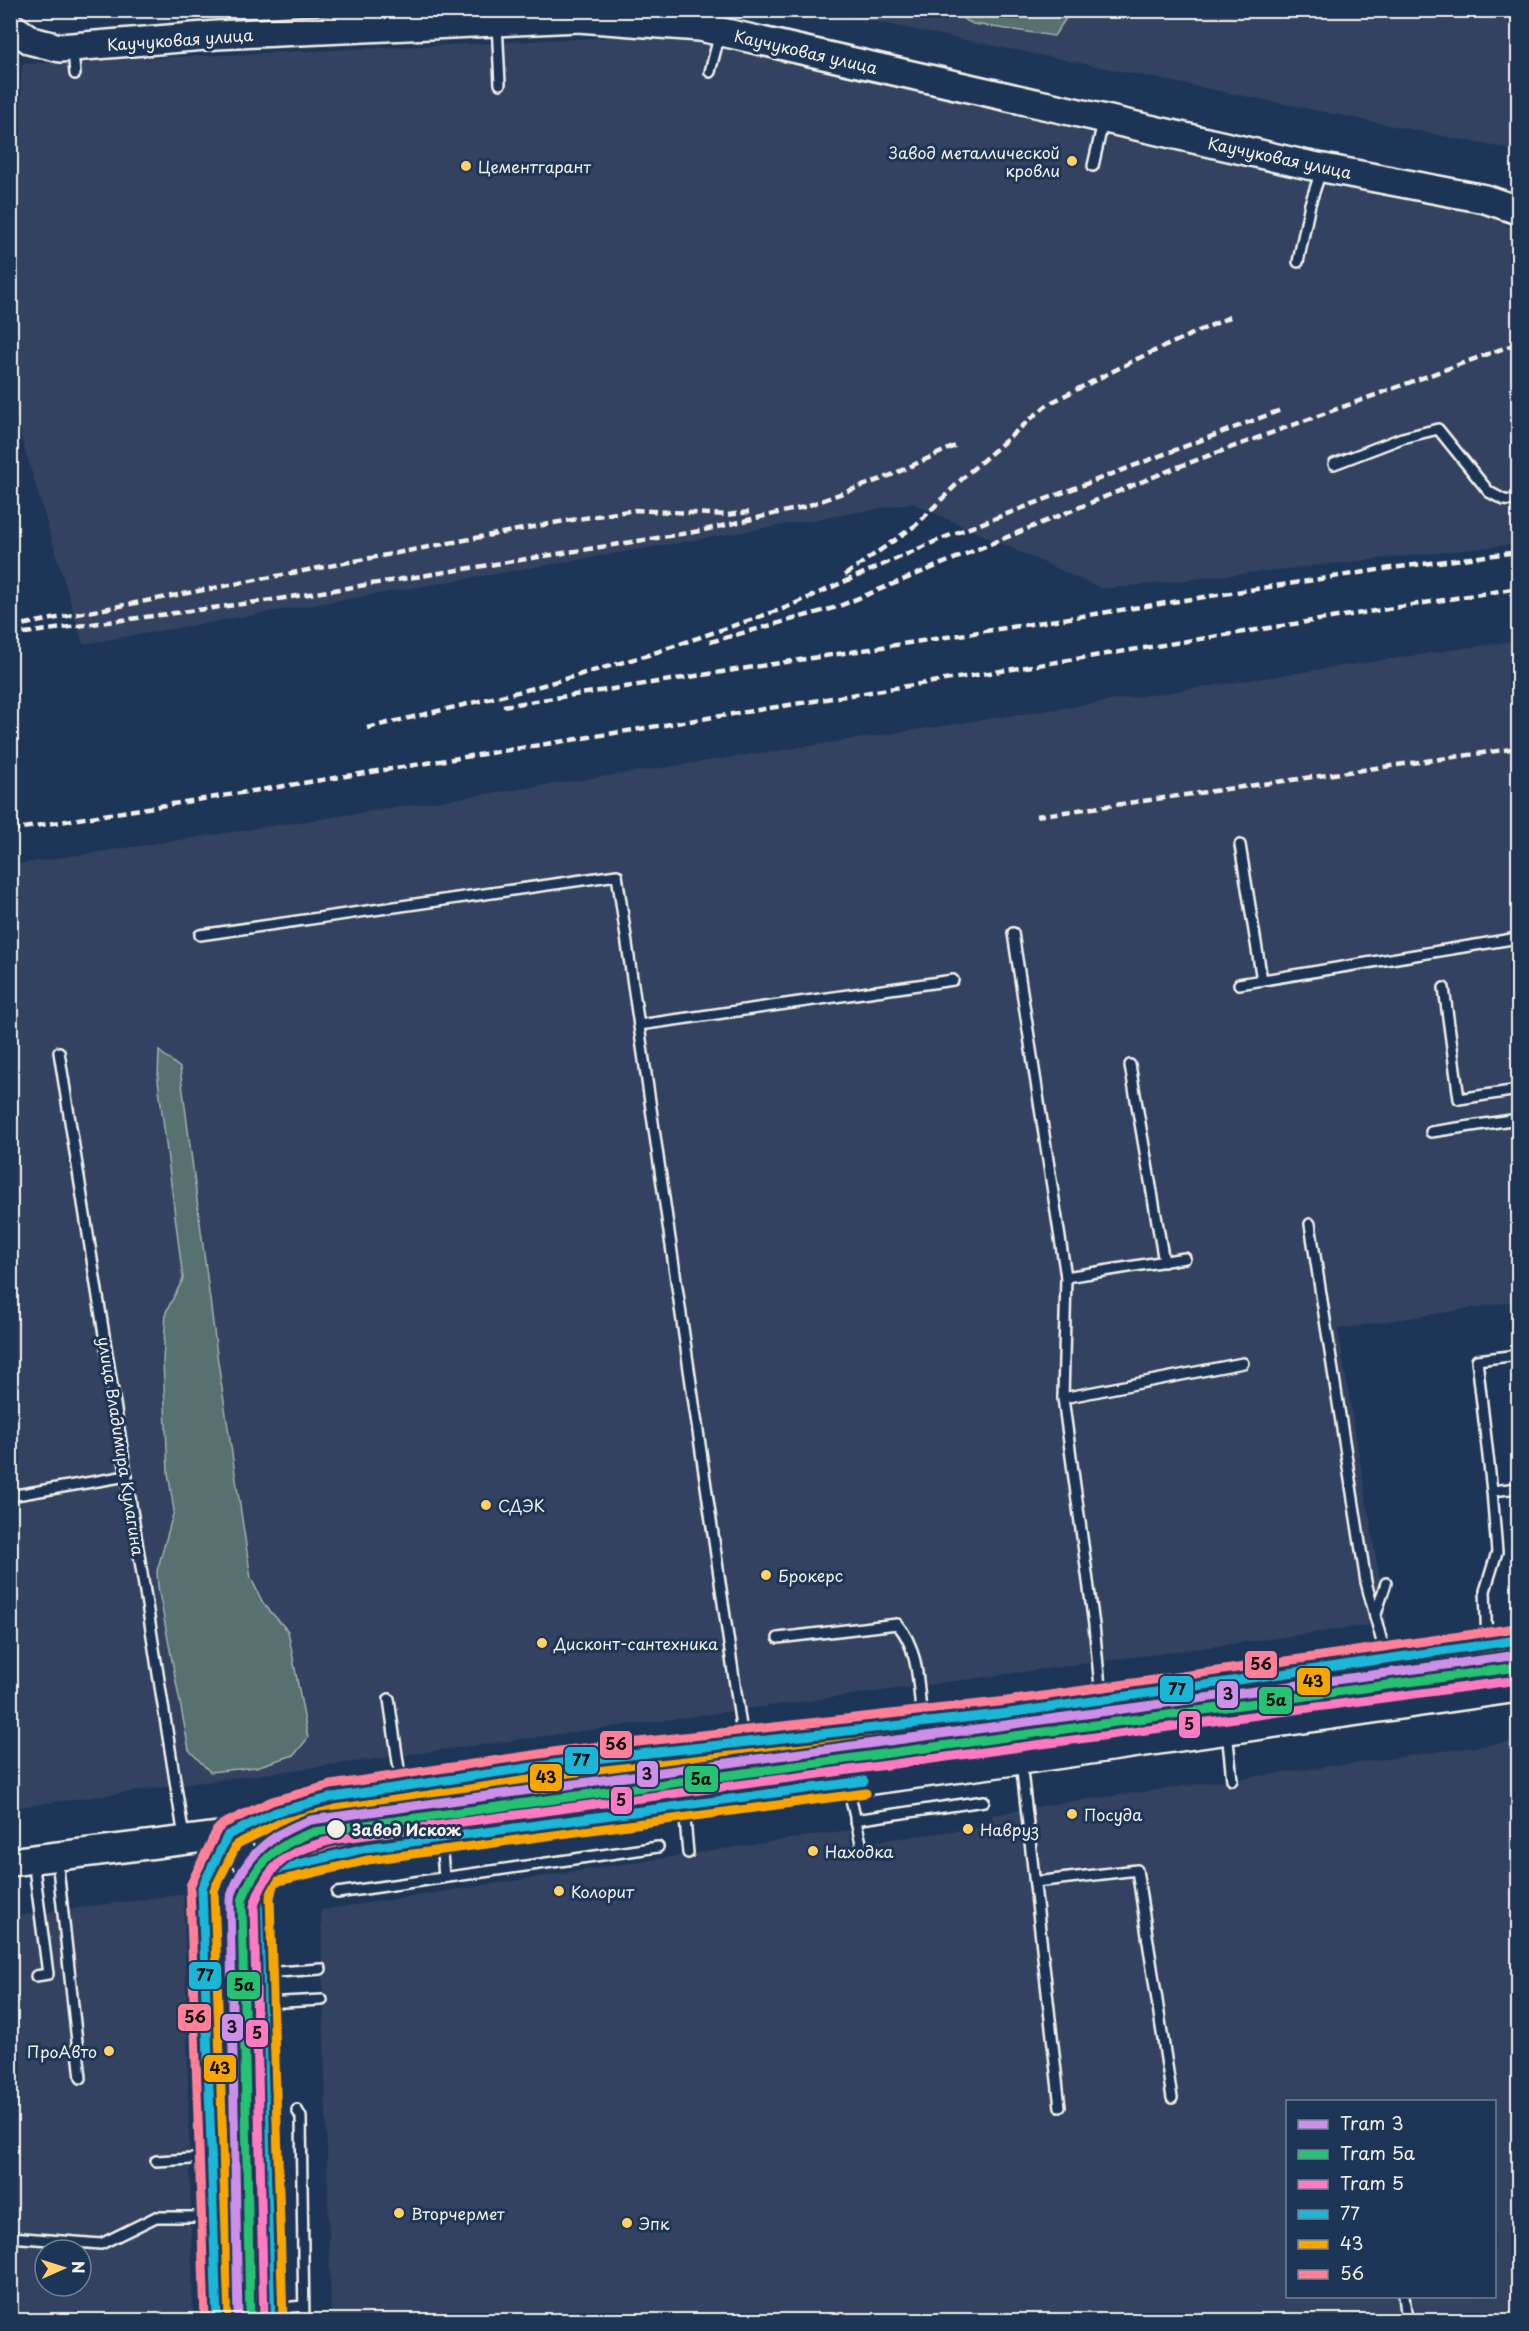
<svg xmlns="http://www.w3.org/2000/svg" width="1529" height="2331" font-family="'Playpen Sans',sans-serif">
  <rect width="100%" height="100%" fill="#1d3557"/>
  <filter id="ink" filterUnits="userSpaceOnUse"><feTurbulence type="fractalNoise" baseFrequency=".0167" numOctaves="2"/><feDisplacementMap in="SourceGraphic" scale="12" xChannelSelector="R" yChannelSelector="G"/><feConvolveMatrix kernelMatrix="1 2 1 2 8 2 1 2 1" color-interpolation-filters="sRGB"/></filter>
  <g filter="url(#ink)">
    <g fill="#334260" fill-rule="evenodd">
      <polygon points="821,11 1518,11 1518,151"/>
      <polygon points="686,34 1490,213 1518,234 1518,544 1102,589 912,503 83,644 11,403 22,64"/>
      <polygon points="1518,640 1518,1301 1338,1329 1387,1623 11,1808 11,865"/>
      <path d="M1518 1741V2320H331L321 1910 849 1830 852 1847 861 1843 992 1826V1815L1045 1805ZM1288 2102H1494V2296H1288Z"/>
      <path d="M184 1894 193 2320H11L10 1917ZM45 2250H81V2286H45Z"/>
    </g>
    <g fill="#56716f" stroke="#a5b1ac" stroke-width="1.5">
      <polygon points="948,11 1071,11 1054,36 973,24"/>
      <polygon points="159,1051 180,1068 218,1362 251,1578 263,1603 288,1631 308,1738 294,1755 256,1767 210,1772 189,1750 158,1587 157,1571 174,1511 168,1472 163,1361 166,1312 183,1279 158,1080"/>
    </g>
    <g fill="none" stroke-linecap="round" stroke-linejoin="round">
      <defs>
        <g id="lane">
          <polyline points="497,23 500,84"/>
          <polyline points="73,50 75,74"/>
          <polyline points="710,72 720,33"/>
          <polyline points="1093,166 1103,122"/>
          <polyline points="1298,262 1310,204 1321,171"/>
          <polyline points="1334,464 1402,438 1438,429 1489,492 1504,500 1518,501"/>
          <polyline points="1240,845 1262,980"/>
          <polyline points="1013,933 1066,1277 1063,1398 1094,1625 1101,1697"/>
          <polyline points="200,935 617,875 743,1740"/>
          <polyline points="1239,984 1518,938"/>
          <polyline points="1444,988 1459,1099 1518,1090"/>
          <polyline points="639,1025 953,980"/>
          <polyline points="59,1052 184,1837"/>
          <polyline points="1130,1065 1164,1262"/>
          <polyline points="1431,1132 1518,1119"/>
          <polyline points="1310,1224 1366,1582 1386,1657"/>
          <polyline points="1066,1277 1185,1258"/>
          <polyline points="1063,1398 1243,1363"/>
          <polyline points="1492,1491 1477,1360 1518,1355"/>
          <polyline points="10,1496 127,1476"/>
          <polyline points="1375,1617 1386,1583"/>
          <path d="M778 1638 897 1624C920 1649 918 1689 922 1721"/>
          <polyline points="1487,1643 1485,1591 1497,1552 1492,1491 1518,1488"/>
          <polyline points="389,1699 401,1783"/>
          <polyline points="1227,1731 1232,1780"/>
          <polyline points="1021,1762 1060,2107"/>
          <polyline points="848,1787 861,1843"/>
          <polyline points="684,1808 688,1853"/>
          <polyline points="855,1820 984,1801"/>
          <polyline points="441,1841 444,1877"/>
          <polyline points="57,1859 81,2078"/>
          <polyline points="33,1860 48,1974 36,1976"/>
          <polyline points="1035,1882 1137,1870 1172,2098"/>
          <polyline points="337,1893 658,1847"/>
          <polyline points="263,1973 321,1969"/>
          <polyline points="264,2003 322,2000"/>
          <polyline points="297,2110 301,2117 304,2320"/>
          <polyline points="156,2161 210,2158"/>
          <polyline points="10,2237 101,2244 156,2217 212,2217"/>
          <polyline points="1404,2296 1407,2320"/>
          <polyline points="273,2309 303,2306"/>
        </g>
        <g id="secondary">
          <polyline points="10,26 32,41 60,48 217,35 578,18 700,27 1308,165 1485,199 1518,210"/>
          <polyline points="228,1835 246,1860 265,1872 366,1848 1021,1760 1518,1688"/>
          <polyline points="10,1862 228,1835 276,1812 333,1797 567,1762 1009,1713 1518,1640"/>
          <polyline points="265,1872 258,1895 271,2320"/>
          <polyline points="217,2320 202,1887 228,1835"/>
        </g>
      </defs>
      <use href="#lane" stroke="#f4f1e8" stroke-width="14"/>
      <use href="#secondary" stroke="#f4f1e8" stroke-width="32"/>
      <use href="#lane" stroke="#1d3557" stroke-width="9"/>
      <use href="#secondary" stroke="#1d3557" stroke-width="27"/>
      <g stroke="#f4f1e8" stroke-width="4.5" stroke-dasharray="9 4.5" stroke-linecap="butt">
        <polyline points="845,575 916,525 967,474 1048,404 1139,358 1232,316"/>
        <polyline points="10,627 559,522 635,510 727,515 749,512"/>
        <polyline points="10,635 272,600 700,531 804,507 887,477 957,445"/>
        <polyline points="710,642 837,607 1175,468 1518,343"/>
        <polyline points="503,706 1391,568 1518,552"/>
        <polyline points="367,728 526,690 648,655 785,608 943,538 1281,410"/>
        <polyline points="1036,816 1518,748"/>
        <polyline points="10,830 1518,588"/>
      </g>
      <defs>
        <g id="bus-1">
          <polyline points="217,2320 202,1887 228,1835 276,1812 333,1797 567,1762 1009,1713 1518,1640"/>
          <polyline points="271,2320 258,1895 265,1872 366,1848 864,1781"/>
        </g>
        <g id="bus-2">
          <polyline points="229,2320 214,1890 237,1844 280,1823 335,1809 569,1774 1011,1725 1518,1652"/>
          <polyline points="283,2320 270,1897 274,1882 368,1860 866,1793"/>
        </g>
        <g id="bus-3">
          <polyline points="205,2320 190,1886 217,1830 223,1824 272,1801 331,1785 566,1750 1007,1701 1516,1628"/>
          <polyline points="259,2320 246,1895 257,1863 364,1836 862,1769"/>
        </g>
      </defs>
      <use href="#bus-1" stroke="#1d3557" stroke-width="14"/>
      <use href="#bus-2" stroke="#1d3557" stroke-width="14"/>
      <use href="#bus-3" stroke="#1d3557" stroke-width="14"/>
      <use href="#bus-1" stroke="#1ab6d8" stroke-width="9"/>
      <use href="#bus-2" stroke="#f7a600" stroke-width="9"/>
      <use href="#bus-3" stroke="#ff8098" stroke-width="9"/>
      <defs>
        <path id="tram-1" d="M238 2320 230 1899C244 1857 269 1834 311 1820L1518 1655"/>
        <path id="tram-2" d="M250 2320 242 1901C254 1864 277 1844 314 1832L1518 1667"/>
        <path id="tram-3" d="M264 2320 254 1906C268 1860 293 1849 337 1839L1518 1680"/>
      </defs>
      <use href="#tram-1" stroke="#1d3557" stroke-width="14"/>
      <use href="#tram-2" stroke="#1d3557" stroke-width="14"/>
      <use href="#tram-3" stroke="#1d3557" stroke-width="14"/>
      <use href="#tram-1" stroke="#ce8fe9" stroke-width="9"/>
      <use href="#tram-2" stroke="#26c172" stroke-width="9"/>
      <use href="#tram-3" stroke="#fe7ac1" stroke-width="9"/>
    </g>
  </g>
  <g fill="#ffd166" stroke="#1d3557" stroke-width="2">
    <circle cx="1072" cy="161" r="6"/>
    <circle cx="466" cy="166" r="6"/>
    <circle cx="486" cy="1505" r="6"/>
    <circle cx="766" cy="1575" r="6"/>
    <circle cx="542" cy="1643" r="6"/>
    <circle cx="1072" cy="1814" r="6"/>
    <circle cx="968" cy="1829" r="6"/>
    <circle cx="813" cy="1851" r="6"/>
    <circle cx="559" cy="1891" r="6"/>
    <circle cx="109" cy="2051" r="6"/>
    <circle cx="399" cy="2213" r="6"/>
    <circle cx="627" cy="2223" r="6"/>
  </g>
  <circle fill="#f4f1e8" stroke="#1d3557" stroke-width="2" cx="336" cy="1829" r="10"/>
  <g text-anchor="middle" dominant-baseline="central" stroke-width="6" stroke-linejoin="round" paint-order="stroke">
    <g font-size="16" fill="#f4f1e8" stroke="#1d3557">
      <text transform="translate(180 39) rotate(-4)">Каучуковая улица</text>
      <text transform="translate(806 51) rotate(13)">Каучуковая улица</text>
      <text transform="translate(1280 157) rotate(12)">Каучуковая улица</text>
      <text transform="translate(122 1446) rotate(81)">улица Владимира Кулагина</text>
    </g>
    <g font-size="16" fill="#f4f1e8" stroke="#1d3557" text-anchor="start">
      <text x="1060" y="152" text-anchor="end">Завод металлической<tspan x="1060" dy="18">кровли</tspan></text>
      <text x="478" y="166">Цементгарант</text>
      <text x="498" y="1505">СДЭК</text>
      <text x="778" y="1575">Брокерс</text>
      <text x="554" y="1643">Дисконт-сантехника</text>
      <text x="1084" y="1814">Посуда</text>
      <text x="980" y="1829">Навруз</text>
      <text x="825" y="1851">Находка</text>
      <text x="571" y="1891">Колорит</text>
      <text x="97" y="2051" text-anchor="end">ПроАвто</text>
      <text x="411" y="2213">Вторчермет</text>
      <text x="639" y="2223">Эпк</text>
    </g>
    <g font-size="16" font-weight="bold" fill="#f4f1e8" stroke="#1d3557" text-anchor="start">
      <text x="352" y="1829">Завод Искож</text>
    </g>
  </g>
  <g stroke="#1d3557" stroke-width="2">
    <rect x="1244" y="1650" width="34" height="29" rx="6" fill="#ff8098"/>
    <rect x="1296" y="1667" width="35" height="29" rx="6" fill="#f7a600"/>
    <rect x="1159" y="1675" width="35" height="28" rx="6" fill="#1ab6d8"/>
    <rect x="1216" y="1680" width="23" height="29" rx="6" fill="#ce8fe9"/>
    <rect x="1258" y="1686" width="35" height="29" rx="6" fill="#26c172"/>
    <rect x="1178" y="1710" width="23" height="29" rx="6" fill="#fe7ac1"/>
    <rect x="599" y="1730" width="34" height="29" rx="6" fill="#ff8098"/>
    <rect x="564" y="1746" width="35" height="29" rx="6" fill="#1ab6d8"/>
    <rect x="636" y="1760" width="23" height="28" rx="6" fill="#ce8fe9"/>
    <rect x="529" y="1763" width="34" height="29" rx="6" fill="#f7a600"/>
    <rect x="684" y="1765" width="35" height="28" rx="6" fill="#26c172"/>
    <rect x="610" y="1786" width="23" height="29" rx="6" fill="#fe7ac1"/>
    <rect x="188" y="1961" width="34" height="29" rx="6" fill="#1ab6d8"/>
    <rect x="226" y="1971" width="35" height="29" rx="6" fill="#26c172"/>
    <rect x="177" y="2003" width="35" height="29" rx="6" fill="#ff8098"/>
    <rect x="221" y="2013" width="23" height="29" rx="6" fill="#ce8fe9"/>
    <rect x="245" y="2019" width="24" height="29" rx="6" fill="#fe7ac1"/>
    <rect x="203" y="2054" width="34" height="29" rx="6" fill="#f7a600"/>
  </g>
  <g font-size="16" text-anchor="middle" font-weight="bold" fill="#111">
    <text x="1261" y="1670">56</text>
    <text x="1313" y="1687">43</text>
    <text x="1177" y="1695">77</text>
    <text x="1228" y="1700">3</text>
    <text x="1276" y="1706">5а</text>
    <text x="1189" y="1730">5</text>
    <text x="616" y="1750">56</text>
    <text x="581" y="1766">77</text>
    <text x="647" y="1780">3</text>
    <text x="546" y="1783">43</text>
    <text x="701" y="1785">5а</text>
    <text x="621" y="1806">5</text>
    <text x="205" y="1981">77</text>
    <text x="244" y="1991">5а</text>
    <text x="195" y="2023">56</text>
    <text x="232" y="2033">3</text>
    <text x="257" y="2039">5</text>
    <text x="220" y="2074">43</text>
  </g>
  <rect width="1529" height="2331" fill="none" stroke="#1d3557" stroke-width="36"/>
  <rect x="18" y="18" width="1493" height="2295" fill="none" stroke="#f4f1e8" stroke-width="2" filter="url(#ink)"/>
  <rect x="1286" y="2100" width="210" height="198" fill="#1d3557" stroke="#738091" stroke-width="1.5"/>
  <rect x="1298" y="2120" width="30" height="9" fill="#ce8fe9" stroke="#738091" stroke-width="1.5"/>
  <text x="1340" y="2130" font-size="18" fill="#f4f1e8">Tram 3</text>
  <rect x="1298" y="2150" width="30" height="9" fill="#26c172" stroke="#738091" stroke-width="1.5"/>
  <text x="1340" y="2160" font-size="18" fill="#f4f1e8">Tram 5а</text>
  <rect x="1298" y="2180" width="30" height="9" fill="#fe7ac1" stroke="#738091" stroke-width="1.5"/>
  <text x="1340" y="2190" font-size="18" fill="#f4f1e8">Tram 5</text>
  <rect x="1298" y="2210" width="30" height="9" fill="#1ab6d8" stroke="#738091" stroke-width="1.5"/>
  <text x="1340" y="2220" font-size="18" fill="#f4f1e8">77</text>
  <rect x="1298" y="2240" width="30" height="9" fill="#f7a600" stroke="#738091" stroke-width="1.5"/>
  <text x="1340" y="2250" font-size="18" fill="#f4f1e8">43</text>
  <rect x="1298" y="2270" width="30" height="9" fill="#ff8098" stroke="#738091" stroke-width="1.5"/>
  <text x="1340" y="2280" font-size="18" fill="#f4f1e8">56</text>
  <g transform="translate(63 2268) rotate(87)"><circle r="28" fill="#1d3557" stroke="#738091" stroke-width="1.5"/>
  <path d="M0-4.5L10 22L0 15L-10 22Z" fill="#ffd166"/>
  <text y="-9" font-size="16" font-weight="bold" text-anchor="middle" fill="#f4f1e8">N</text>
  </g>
</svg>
